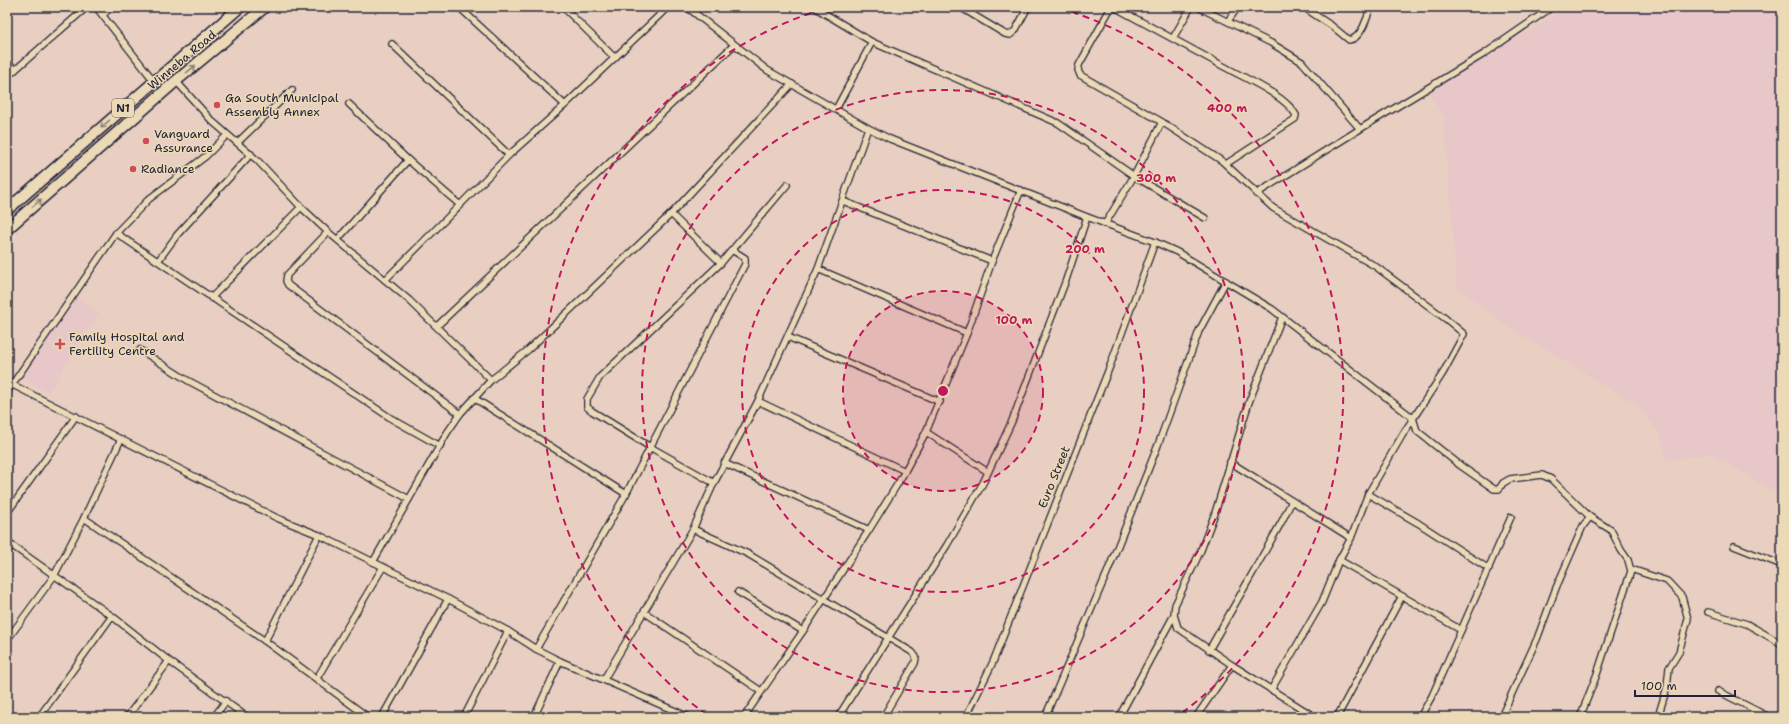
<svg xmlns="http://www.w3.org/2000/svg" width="1789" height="724" font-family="'Shantell Sans',sans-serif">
  <rect width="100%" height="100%" fill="#e9cfc1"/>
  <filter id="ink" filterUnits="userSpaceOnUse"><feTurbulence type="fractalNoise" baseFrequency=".025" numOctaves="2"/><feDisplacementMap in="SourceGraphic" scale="8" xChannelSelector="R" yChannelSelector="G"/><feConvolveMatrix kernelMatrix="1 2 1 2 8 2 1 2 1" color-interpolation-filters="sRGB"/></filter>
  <g filter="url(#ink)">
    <g fill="#e7c7c8">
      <polygon points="1567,7 1782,7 1782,498 1774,491 1710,454 1667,460 1660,433 1638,406 1503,323 1457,287 1444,117 1429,93"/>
      <polygon points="74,296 99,313 48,393 19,376"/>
    </g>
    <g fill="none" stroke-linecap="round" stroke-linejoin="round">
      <defs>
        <g id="street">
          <polyline points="96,7 154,81"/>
          <polyline points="459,7 565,105"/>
          <polyline points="563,7 615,58"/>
          <polyline points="687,7 767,70 868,128 890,139 1087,217 1155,242 1177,252 1272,309 1413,418 1417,431 1461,466 1494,489 1499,489 1503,483 1510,479 1542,475 1551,479 1590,517"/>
          <polyline points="814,7 872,42 1058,123 1134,176 1205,218"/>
          <polyline points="960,7 1005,34 1010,35 1015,31 1028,7"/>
          <polyline points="1198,7 1271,43 1302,62 1360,129"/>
          <path d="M1303 7 1332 26 1349 40C1361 39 1368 17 1370 7"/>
          <polyline points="103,15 111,7"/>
          <polyline points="1228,21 1238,7"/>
          <polyline points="1173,38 1191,7"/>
          <polyline points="392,44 509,155"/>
          <polyline points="7,61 15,70"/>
          <polyline points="7,77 87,7"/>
          <polyline points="176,81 212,121 258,161 301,207 328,232 409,300 491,380"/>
          <polyline points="349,104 408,160 460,205"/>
          <polyline points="836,109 872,42"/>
          <polyline points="238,142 292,90"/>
          <path d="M1226 164 1295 119 1296 115C1285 95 1244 78 1223 66 1188 47 1153 28 1118 9L1113 8 1109 11 1079 65 1078 70 1080 75 1162 122 1222 161 1273 208 1375 266 1446 319 1464 334 1443 373 1403 434 1368 494 1351 538 1339 560 1322 602 1271 690"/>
          <polyline points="1256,194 1360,129 1484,54 1552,7"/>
          <polyline points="843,201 992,261"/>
          <polyline points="671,214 721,263"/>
          <polyline points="1105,224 1134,176 1162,122"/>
          <polyline points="328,232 287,275 286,281 288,285 460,414"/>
          <polyline points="116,233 392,419 440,446"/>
          <polyline points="338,239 408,160"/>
          <polyline points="158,261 177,235 251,154"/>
          <polyline points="818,269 967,333"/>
          <polyline points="385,280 460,205 509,155 565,105 668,7"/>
          <polyline points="211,298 301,207"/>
          <polyline points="1282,317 1249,402 1215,513 1201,550 1175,605 1174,615 1178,628 1232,665 1315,717"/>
          <polyline points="437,326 734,45"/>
          <polyline points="788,337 940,402"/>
          <polyline points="140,350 187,380 409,499"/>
          <polyline points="7,382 277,518 319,535 448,599 508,631 536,649 560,661 689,717"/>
          <polyline points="7,392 116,233 149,199 206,156 227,135"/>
          <polyline points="474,398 626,494"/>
          <polyline points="758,401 905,471"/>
          <polyline points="926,432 988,472"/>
          <polyline points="1230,462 1351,538"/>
          <polyline points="724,463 869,530"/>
          <polyline points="714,483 650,447 592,411 587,407 587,399 600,377 721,263 787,185"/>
          <polyline points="1368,494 1418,523 1489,569"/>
          <polyline points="7,513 76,416"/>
          <polyline points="84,518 265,641 368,717"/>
          <polyline points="693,529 748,554 912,652 916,657 915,663 883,717"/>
          <polyline points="7,542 112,616 39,717"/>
          <polyline points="1734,546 1782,565"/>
          <polyline points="1339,560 1461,630"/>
          <polyline points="373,562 447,433 460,414 491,380 528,350 671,214 792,84"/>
          <polyline points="1631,569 1667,581 1682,597 1688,619 1679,652 1669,668 1667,687 1658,717"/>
          <polyline points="738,592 803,631"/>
          <polyline points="644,612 761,691"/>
          <polyline points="1708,612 1747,624 1782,644"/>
          <polyline points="112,616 169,661 247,717"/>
          <polyline points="7,640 54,576 84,518 121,439"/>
          <polyline points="265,641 319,535"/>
          <polyline points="536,649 626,494 745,264 745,258 732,250"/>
          <polyline points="1209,650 1281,523 1292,501"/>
          <polyline points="317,678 383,567"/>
          <polyline points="604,679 693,529 714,483 758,401 818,269 868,128"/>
          <polyline points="1718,691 1769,717"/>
          <polyline points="127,717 169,661"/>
          <polyline points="214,717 226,701"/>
          <polyline points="382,717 448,599"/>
          <polyline points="464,717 508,631"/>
          <polyline points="534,717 560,661"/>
          <polyline points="744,717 803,631 869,530 900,480 926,432 967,333 992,261 1021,190"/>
          <polyline points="838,717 947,545 983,483 1012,421 1066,280 1087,217"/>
          <polyline points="966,717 993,662 1110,366 1155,242"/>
          <polyline points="1045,717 1107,573 1158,445 1199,331 1226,281"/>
          <polyline points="1119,717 1174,615"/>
          <polyline points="1196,717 1232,665"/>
          <polyline points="1337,717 1402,596"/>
          <polyline points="1420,717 1432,696 1511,517"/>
          <polyline points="1501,717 1537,639 1556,588 1583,526 1590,517 1611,530 1621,550 1628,560 1631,571 1597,674 1580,717"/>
        </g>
        <g id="highway">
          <polyline points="7,210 240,7"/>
          <polyline points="7,229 176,81 265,7"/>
        </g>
      </defs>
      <use href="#street" stroke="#22223b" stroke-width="8"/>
      <use href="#highway" stroke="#22223b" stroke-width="13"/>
      <use href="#street" stroke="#ecdab7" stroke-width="5.5"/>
      <use href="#highway" stroke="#ecdab7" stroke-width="10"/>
    </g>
    <defs><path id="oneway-shaft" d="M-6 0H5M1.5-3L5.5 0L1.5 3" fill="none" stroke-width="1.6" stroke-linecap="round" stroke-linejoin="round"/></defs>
    <g stroke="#877e79">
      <use href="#oneway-shaft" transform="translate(191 69) rotate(-39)"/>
      <use href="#oneway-shaft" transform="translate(105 124) rotate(139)"/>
      <use href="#oneway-shaft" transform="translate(37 203) rotate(-41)"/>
    </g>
  </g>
  <circle cx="943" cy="391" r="100" fill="#c2185b" fill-opacity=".12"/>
  <g fill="none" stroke="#c2185b" stroke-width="2" stroke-dasharray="7 5">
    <circle cx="943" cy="391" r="100"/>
    <circle cx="943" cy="391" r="201"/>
    <circle cx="943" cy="391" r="301"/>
    <path d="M707 715A401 401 0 0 1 826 8M1060 8A401 401 0 0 1 1179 715"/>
  </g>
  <g fill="#d1495b" stroke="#ecdab7" stroke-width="1.5">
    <circle cx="217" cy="105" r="4"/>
    <circle cx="146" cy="141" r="4"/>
    <circle cx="133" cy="169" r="4"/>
    <path d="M58 338h4v4h4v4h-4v4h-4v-4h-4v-4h4z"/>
  </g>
  <g text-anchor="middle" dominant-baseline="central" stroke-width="3" stroke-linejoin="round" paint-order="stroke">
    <rect fill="#ecdab7" stroke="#5f5960" stroke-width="1" x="112" y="99" width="22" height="18" rx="3"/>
    <g font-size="11" font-weight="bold" fill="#22223b">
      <text x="123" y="108">N1</text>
    </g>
    <g font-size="12" fill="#22223b" stroke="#ecdab7">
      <text transform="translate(182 60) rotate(-40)">Winneba Road</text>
      <text transform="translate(1054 477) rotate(-68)">Euro Street</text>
    </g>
    <g font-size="12" fill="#22223b" stroke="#ecdab7" text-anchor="start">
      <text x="225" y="98">Ga South Municipal<tspan x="225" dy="14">Assembly Annex</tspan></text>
      <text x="154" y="134">Vanguard<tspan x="154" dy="14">Assurance</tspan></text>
      <text x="141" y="169">Radiance</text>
      <text x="69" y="337">Family Hospital and<tspan x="69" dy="14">Fertility Centre</tspan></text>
    </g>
  </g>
  <circle cx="943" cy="391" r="6" fill="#c2185b" stroke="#ecdab7" stroke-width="2"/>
  <g font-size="12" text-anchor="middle" font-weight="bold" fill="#c2185b" stroke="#ecdab7" stroke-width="3" stroke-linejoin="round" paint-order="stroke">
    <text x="1227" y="112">400 m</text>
    <text x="1156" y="182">300 m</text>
    <text x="1085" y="253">200 m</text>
    <text x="1014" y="324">100 m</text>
  </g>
  <rect width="1789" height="724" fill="none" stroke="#ecdab7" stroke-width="24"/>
  <rect x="12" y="12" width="1765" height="700" fill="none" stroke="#22223b" stroke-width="1.5" filter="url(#ink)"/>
  <path d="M1635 690v6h100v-6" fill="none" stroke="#22223b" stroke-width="2"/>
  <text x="1641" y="690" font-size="12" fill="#22223b" stroke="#ecdab7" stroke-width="3" paint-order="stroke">100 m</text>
</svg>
